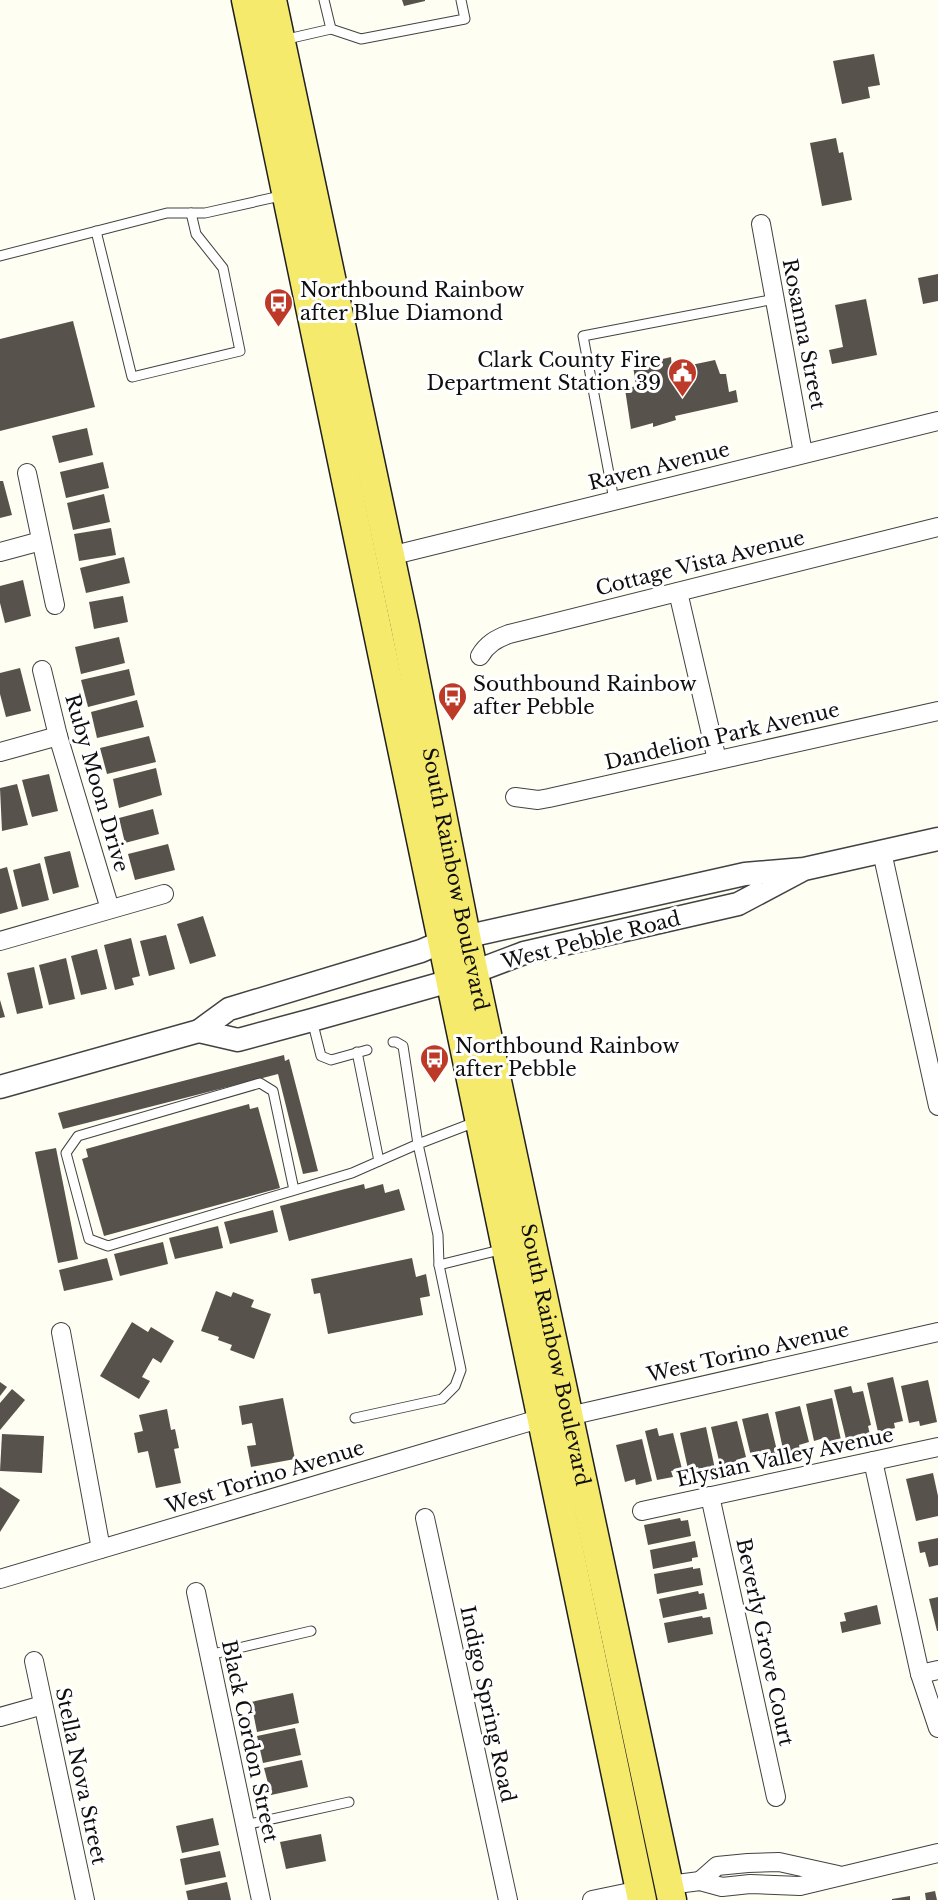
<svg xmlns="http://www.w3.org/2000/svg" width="938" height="1900" font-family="'Libre Baskerville',serif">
  <rect width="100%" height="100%" fill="#fffef2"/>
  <g fill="#58524c">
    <polygon points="402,0 425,0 425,1 404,6"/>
    <polygon points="874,54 880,85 868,87 870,98 842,104 833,61"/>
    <polygon points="836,138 839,153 843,152 852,200 822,206 810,143"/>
    <polygon points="938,274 938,301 923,304 918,278"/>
    <polygon points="866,299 877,355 832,364 829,350 843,347 835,305"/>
    <polygon points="73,321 95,407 0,431 0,339"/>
    <polygon points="671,357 672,369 715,360 720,374 726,374 729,392 736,390 738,402 675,416 676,420 653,427 653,423 631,429 625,389 636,386 633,366"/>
    <polygon points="87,428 93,455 59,463 52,436"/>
    <polygon points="103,462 109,488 66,498 60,472"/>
    <polygon points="0,481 3,481 12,515 0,518"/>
    <polygon points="104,494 110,522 73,530 67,503"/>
    <polygon points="111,528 116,555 79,561 74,534"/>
    <polygon points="124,557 130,583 86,593 80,568"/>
    <polygon points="23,580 31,616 5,623 0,603 0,586"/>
    <polygon points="123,596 128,622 94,629 89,602"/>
    <polygon points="119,637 125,663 81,674 75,647"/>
    <polygon points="20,668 31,711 6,717 0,694 0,673"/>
    <polygon points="129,669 135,695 88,707 81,680"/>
    <polygon points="137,700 144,727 97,738 91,712"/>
    <polygon points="149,736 156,762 107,774 100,748"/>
    <polygon points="156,768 162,795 119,808 113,779"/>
    <polygon points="49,774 58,811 32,817 22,780"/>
    <polygon points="17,784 28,825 2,831 0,788"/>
    <polygon points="153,809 159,834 125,843 119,818"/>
    <polygon points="168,844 175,870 135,880 128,854"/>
    <polygon points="70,851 79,887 53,894 44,857"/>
    <polygon points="40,863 49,900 22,907 13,870"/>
    <polygon points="7,867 18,909 0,914 0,869"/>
    <polygon points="203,916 216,956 190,964 177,924"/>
    <polygon points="166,935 175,969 149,976 140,941"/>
    <polygon points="131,938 140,976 132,978 134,985 115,990 104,945"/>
    <polygon points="97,949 107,989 81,995 71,956"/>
    <polygon points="66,958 75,999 49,1005 39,965"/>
    <polygon points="34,967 43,1008 17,1014 7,973"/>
    <polygon points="0,1000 5,1017 0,1018"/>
    <polygon points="284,1055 285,1061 289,1059 318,1171 303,1174 278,1074 63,1129 58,1113"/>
    <polygon points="249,1104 250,1109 258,1107 280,1188 104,1236 82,1159 88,1157 86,1149"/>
    <polygon points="56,1148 78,1259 58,1263 35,1152"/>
    <polygon points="364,1184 365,1189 383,1184 385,1193 399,1189 405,1210 289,1241 280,1206"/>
    <polygon points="273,1210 278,1232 230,1244 224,1222"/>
    <polygon points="218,1226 223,1248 175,1259 169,1238"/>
    <polygon points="163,1242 168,1264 120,1276 114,1254"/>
    <polygon points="107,1258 113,1280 64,1291 59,1270"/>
    <polygon points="412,1258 416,1277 426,1274 430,1296 420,1298 423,1315 328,1334 320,1293 314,1294 311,1279"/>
    <polygon points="216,1291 231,1297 233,1292 254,1300 251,1307 271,1314 254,1359 230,1350 232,1345 218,1340 219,1337 201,1331"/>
    <polygon points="132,1322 148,1332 151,1327 174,1341 161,1363 153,1358 142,1377 150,1381 139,1399 100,1376"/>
    <polygon points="893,1377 903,1421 894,1423 895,1428 878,1432 867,1383"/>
    <polygon points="928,1380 937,1422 920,1426 919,1421 909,1423 901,1386"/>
    <polygon points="0,1382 7,1387 0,1396"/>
    <polygon points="851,1386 853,1393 863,1391 871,1425 868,1426 871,1439 862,1441 861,1435 846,1439 834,1390"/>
    <polygon points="12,1389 25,1400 0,1430 0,1403"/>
    <polygon points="283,1398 295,1459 251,1467 247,1446 256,1445 252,1423 242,1425 239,1406"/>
    <polygon points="832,1398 841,1440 825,1444 824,1438 814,1441 806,1404"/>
    <polygon points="800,1406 809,1442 799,1445 800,1450 784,1454 775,1412"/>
    <polygon points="167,1409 171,1430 175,1429 179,1448 174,1449 181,1483 156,1488 148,1451 138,1453 134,1433 143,1431 139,1415"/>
    <polygon points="768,1413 778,1455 762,1459 761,1453 751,1456 742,1419"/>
    <polygon points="737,1421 746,1457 736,1460 737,1465 721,1469 711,1427"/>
    <polygon points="706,1427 715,1469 700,1472 698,1467 688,1469 680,1433"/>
    <polygon points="657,1428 659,1436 673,1433 682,1469 671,1471 673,1477 657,1480 645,1431"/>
    <polygon points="2,1434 44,1436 42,1473 0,1471"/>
    <polygon points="642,1439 652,1481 636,1485 635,1479 625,1482 616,1445"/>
    <polygon points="933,1473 938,1496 938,1516 916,1521 906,1479"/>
    <polygon points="0,1487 20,1500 0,1532"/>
    <polygon points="680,1518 681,1521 688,1520 691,1536 648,1545 644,1525"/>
    <polygon points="938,1538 938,1565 929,1567 925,1552 920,1553 918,1542"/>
    <polygon points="695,1541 698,1557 692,1558 692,1561 653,1569 650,1550"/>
    <polygon points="693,1567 693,1569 700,1568 703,1585 657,1594 654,1574"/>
    <polygon points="698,1591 699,1594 704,1593 707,1609 663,1618 659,1599"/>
    <polygon points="938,1597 938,1631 937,1631 929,1599"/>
    <polygon points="877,1605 881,1624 842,1633 840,1622 846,1621 844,1613"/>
    <polygon points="702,1616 703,1618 710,1617 713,1634 668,1643 664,1623"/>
    <polygon points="293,1693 299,1723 257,1732 251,1702"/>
    <polygon points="295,1728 301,1755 263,1763 257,1736"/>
    <polygon points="302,1760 308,1787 271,1795 264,1768"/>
    <polygon points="213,1818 219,1845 182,1853 176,1826"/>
    <polygon points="321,1834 326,1861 286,1869 280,1842"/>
    <polygon points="220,1851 226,1877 185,1885 180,1859"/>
    <polygon points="227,1882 231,1900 188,1900 186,1891"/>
    <polygon points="935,1891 937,1900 926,1900 925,1893"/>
    <polygon points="910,1896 910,1900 892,1900 892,1899"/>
  </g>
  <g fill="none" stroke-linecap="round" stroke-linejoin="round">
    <defs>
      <g id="service">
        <polyline points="331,29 361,39 465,19 461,0"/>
        <polyline points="283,40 331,29 324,0"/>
        <polyline points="96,231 132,377 240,351 223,268 196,234 191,213"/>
        <polyline points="0,256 167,213 205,213 285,195"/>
        <polyline points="614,500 583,336 775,299"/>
        <polyline points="312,1020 321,1056 331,1060 367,1050"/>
        <polyline points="357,1052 379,1161"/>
        <polyline points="294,1190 273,1091 260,1083 78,1136 66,1153 89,1239 108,1246 352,1173 418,1144 403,1046 396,1042 393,1042"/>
        <polyline points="439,1265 438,1235 418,1144 478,1121"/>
        <polyline points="355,1418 442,1399 455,1386 461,1370 439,1265 504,1249"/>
        <polyline points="209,1655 311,1631"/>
        <polyline points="245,1825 349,1802"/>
      </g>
      <g id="minor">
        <polyline points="761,224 803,453"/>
        <polyline points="27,473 55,605"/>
        <polyline points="0,552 41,541"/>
        <polyline points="390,556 938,421"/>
        <polyline points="678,592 717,760"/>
        <path d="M480 656C487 644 496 639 509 634L938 527"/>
        <polyline points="42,670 58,736 110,909"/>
        <polyline points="0,752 58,736"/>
        <polyline points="515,797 538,800 549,798 938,711"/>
        <polyline points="882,852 938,1106"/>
        <polyline points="0,941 164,894"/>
        <polyline points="61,1332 101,1549"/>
        <polyline points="569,1416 938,1332"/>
        <polyline points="873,1461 920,1674 938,1728"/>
        <polyline points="710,1496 776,1797"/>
        <polyline points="642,1511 938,1447"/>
        <polyline points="425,1518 508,1900"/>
        <polyline points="0,1579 542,1418"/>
        <polyline points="196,1592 261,1900"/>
        <polyline points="34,1661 85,1900"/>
        <polyline points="920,1674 938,1670"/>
        <polyline points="0,1717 43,1705"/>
        <polyline points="700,1881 717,1866 748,1863 779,1862 838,1875"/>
        <polyline points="669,1885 700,1881 722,1887 750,1884 800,1886 938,1853"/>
        <polyline points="592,1900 640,1890"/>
      </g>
      <g id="tertiary">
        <polyline points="804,869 738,904 524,953 450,981 312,1020 238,1040 199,1031 229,1009 421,951 442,942 745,874 804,869 938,839"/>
        <polyline points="0,1087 199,1031"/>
      </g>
      <g id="primary">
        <polyline points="246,0 642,1900"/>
        <path id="s1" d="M272 0 405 626 466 936 672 1900"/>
      </g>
    </defs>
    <use href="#service" stroke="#424242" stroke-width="11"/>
    <use href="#minor" stroke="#424242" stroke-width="20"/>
    <use href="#tertiary" stroke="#424242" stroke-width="25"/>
    <use href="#primary" stroke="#202020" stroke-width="31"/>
    <use href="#service" stroke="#fff" stroke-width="9"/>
    <use href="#minor" stroke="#fff" stroke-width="18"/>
    <use href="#tertiary" stroke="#fff" stroke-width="22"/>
    <use href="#primary" stroke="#f5ea6b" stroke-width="28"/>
  </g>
  <defs>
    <symbol id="bus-pin" viewBox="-11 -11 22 30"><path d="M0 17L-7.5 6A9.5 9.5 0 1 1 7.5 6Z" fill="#bd3a29" stroke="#fff"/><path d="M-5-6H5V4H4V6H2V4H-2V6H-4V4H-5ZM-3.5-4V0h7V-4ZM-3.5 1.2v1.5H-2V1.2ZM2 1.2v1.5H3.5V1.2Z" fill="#fff"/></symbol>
    <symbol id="civic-pin" viewBox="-11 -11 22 30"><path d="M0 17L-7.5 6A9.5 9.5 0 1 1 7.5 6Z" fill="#bd3a29" stroke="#fff"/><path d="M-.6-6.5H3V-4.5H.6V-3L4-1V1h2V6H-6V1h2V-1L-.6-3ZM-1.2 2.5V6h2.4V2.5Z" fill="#fff"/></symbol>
  </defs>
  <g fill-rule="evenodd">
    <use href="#bus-pin" x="262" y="286" width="33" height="45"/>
    <use href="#civic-pin" x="666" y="356" width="33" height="45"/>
    <use href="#bus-pin" x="436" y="680" width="33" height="45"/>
    <use href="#bus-pin" x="418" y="1042" width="33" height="45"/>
  </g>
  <g text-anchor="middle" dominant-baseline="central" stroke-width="6" stroke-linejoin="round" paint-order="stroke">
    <g font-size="20" fill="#0f0f0f" stroke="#fff" text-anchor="start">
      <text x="300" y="290">Northbound Rainbow<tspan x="300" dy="23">after Blue Diamond</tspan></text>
      <text x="661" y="360" text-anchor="end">Clark County Fire<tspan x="661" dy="23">Department Station 39</tspan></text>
      <text x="473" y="684">Southbound Rainbow<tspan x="473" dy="23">after Pebble</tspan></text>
      <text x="455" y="1046">Northbound Rainbow<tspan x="455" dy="23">after Pebble</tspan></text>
    </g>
    <g font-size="20" fill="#0f0f0f" stroke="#fff">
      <text transform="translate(804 334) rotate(79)">Rosanna Street</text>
      <text transform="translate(659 466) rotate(-14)">Raven Avenue</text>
      <text transform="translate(700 563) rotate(-14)">Cottage Vista Avenue</text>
      <text transform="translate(722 736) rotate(-13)">Dandelion Park Avenue</text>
      <text transform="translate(97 783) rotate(74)">Ruby Moon Drive</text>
      <text stroke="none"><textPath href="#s1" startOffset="898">South Rainbow Boulevard</textPath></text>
      <text transform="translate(591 940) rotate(-14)">West Pebble Road</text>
      <text transform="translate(748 1352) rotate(-13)">West Torino Avenue</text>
      <text stroke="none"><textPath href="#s1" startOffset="1384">South Rainbow Boulevard</textPath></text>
      <text transform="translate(785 1457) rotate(-12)">Elysian Valley Avenue</text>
      <text transform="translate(265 1477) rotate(-17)">West Torino Avenue</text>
      <text transform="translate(765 1642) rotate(78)">Beverly Grove Court</text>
      <text transform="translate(488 1704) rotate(78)">Indigo Spring Road</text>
      <text transform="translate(250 1741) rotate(78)">Black Cordon Street</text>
      <text transform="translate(81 1776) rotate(78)">Stella Nova Street</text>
    </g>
  </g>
</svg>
